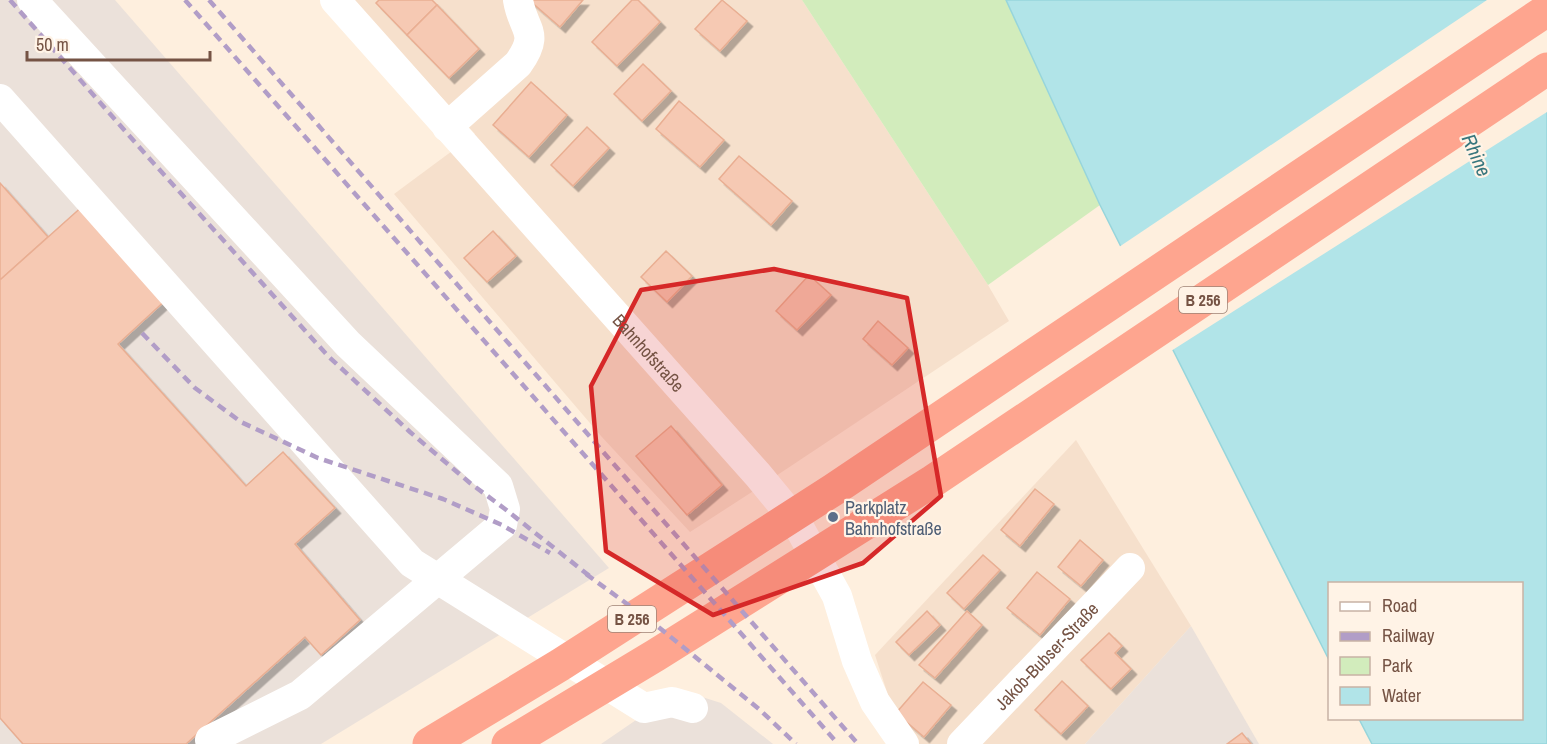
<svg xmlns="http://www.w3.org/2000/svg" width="1547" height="744" font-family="'Archivo Narrow',sans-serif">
  <defs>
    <filter id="shadow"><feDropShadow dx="5.5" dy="5.5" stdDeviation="0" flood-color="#0004"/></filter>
  </defs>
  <rect width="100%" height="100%" fill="#feefde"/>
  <g fill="#f6e0cc">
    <polygon points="353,0 802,0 988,285 1009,321 755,490 690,532 601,436 394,194 475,134"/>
    <polygon points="1076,440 1191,626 1085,744 916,744 888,695 875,655"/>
  </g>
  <g fill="#ebe1da">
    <polygon points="0,0 115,0 609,568 321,744 0,744"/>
    <polygon points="1191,626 1259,744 1085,744"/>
    <polygon points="680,690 721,703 773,744 601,744"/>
  </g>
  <polygon fill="#d2ecbc" points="802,0 1006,0 1100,205 988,285"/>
  <polygon fill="#b1e4e8" stroke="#97d5db" stroke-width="1.5" points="1006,0 1547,0 1547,744 1372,744 1359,719 1522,718 1522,584 1330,584 1329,660 1100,205"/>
  <polygon fill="#feefde" points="1487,0 1547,0 1547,112 1171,351 1119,247"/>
  <g fill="#f6c9b3" stroke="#e9ae92" stroke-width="1.5" filter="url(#shadow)">
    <polygon points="379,0 432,0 437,5 407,35 376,3"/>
    <polygon points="529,0 583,0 560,27"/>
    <polygon points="632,0 638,0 660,22 617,66 592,42"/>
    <polygon points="722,0 747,21 720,51 695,29"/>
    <polygon points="437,5 479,49 449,78 407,35"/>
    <polygon points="643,64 671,91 642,121 614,94"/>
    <polygon points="531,82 567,115 529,157 493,125"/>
    <polygon points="679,101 724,140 700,167 656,129"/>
    <polygon points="587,127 609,148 573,186 551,165"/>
    <polygon points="739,156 792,201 771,225 719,179"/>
    <polygon points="0,183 48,237 0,280"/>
    <polygon points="85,204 169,297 118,344 246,486 283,452 335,508 295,544 360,620 321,655 305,637 186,744 23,744 0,718 0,280"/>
    <polygon points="493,231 516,256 487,282 464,258"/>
    <polygon points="666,251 692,276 667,302 641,277"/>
    <polygon points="809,275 831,295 797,330 776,311"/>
    <polygon points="878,321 908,348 892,365 863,339"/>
    <polygon points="671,426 722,485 687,515 636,456"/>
    <polygon points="1035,489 1054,504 1020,546 1001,530"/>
    <polygon points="1080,540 1103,560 1081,586 1058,567"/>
    <polygon points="983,555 1000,570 964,609 947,593"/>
    <polygon points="1037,572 1070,599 1040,635 1007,608"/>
    <polygon points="927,611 940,625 909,655 896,642"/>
    <polygon points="967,611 982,625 935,678 919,665"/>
    <polygon points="1109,633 1122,646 1115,653 1131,669 1111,689 1081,660"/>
    <polygon points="1062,681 1088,706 1061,734 1035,710"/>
    <polygon points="923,682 951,705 924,737 896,713"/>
    <polygon points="1242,733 1251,744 1227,744"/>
  </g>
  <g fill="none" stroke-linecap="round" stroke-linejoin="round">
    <g stroke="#fff" stroke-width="30">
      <polyline points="32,0 348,344 498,486 505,509 502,525 300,695 210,740"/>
      <path id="s1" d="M335 0 758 475 795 520 837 596 857 661 875 702 904 744"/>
      <polyline points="0,99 412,563 644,708 672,702 693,708"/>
      <path d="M447 127 518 64C541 32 523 31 518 0"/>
      <path id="s2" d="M962 744 1130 568"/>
    </g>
    <g stroke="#fea58f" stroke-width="33">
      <polyline points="429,744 560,665 833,490 1547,10"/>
      <polyline points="508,744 656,655 933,481 1547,69"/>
    </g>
    <g stroke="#b19dc7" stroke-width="4.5" stroke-dasharray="9 6" stroke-linecap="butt">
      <polyline points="10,0 148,157 328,356 410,432 470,483 505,509 592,578"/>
      <polyline points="185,0 838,744"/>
      <polyline points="209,0 858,744"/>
      <polyline points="142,333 195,388 241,422 318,458 443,499 502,525 550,553"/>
      <polyline points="586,574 656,625 759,709 796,744"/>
    </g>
  </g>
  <path fill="#d62828" fill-opacity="0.2" stroke="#d62828" stroke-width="4.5" stroke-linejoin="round" d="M774 269 907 298 941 496 863 563 713 615 606 551 591 386 641 290Z"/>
  <circle fill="#5c6f8a" stroke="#fff3e6" stroke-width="2" cx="833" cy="517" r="6"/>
  <g text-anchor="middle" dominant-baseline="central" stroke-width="4.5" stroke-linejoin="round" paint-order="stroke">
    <g fill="#fff3e6" stroke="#9e8375" stroke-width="1.5">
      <rect x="1179" y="287" width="48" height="26" rx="4.5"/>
      <rect x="608" y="606" width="48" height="26" rx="4.5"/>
    </g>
    <g font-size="16" font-weight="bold" fill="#755344">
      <text x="1203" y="300">B 256</text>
      <text x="632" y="619">B 256</text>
    </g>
    <g font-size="18" fill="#755344" stroke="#fff3e6">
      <text stroke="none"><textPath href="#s1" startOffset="472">Bahnhofstraße</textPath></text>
      <text stroke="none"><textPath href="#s2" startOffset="122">Jakob-Bubser-Straße</textPath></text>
    </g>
    <g font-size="18" fill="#4e5e75" stroke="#fff3e6" text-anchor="start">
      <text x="845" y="507">Parkplatz<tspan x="845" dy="21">Bahnhofstraße</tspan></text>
    </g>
    <g font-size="20" font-style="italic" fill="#37767d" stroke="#fff3e6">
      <text transform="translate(1477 155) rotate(66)">Rhine</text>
    </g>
  </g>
  <rect x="1328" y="582" width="195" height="138" fill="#fff3e6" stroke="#c8b3a5" stroke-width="1.5"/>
  <rect x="1340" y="602" width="30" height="9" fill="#ffffff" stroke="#c8b3a5" stroke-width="1.5"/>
  <text x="1382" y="612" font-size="18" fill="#755344">Road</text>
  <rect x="1340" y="632" width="30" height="9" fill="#b19dc7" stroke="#c8b3a5" stroke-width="1.5"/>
  <text x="1382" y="642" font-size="18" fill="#755344">Railway</text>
  <rect x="1340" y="657" width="30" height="18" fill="#d2ecbc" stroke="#c8b3a5" stroke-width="1.5"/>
  <text x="1382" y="672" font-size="18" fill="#755344">Park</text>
  <rect x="1340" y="687" width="30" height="18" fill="#b1e4e8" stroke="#c8b3a5" stroke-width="1.5"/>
  <text x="1382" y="702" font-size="18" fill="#755344">Water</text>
  <path d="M27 51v9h183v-9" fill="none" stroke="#755344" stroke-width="3"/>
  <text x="36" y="51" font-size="18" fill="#755344" stroke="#fff3e6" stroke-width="4.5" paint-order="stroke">50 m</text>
</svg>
